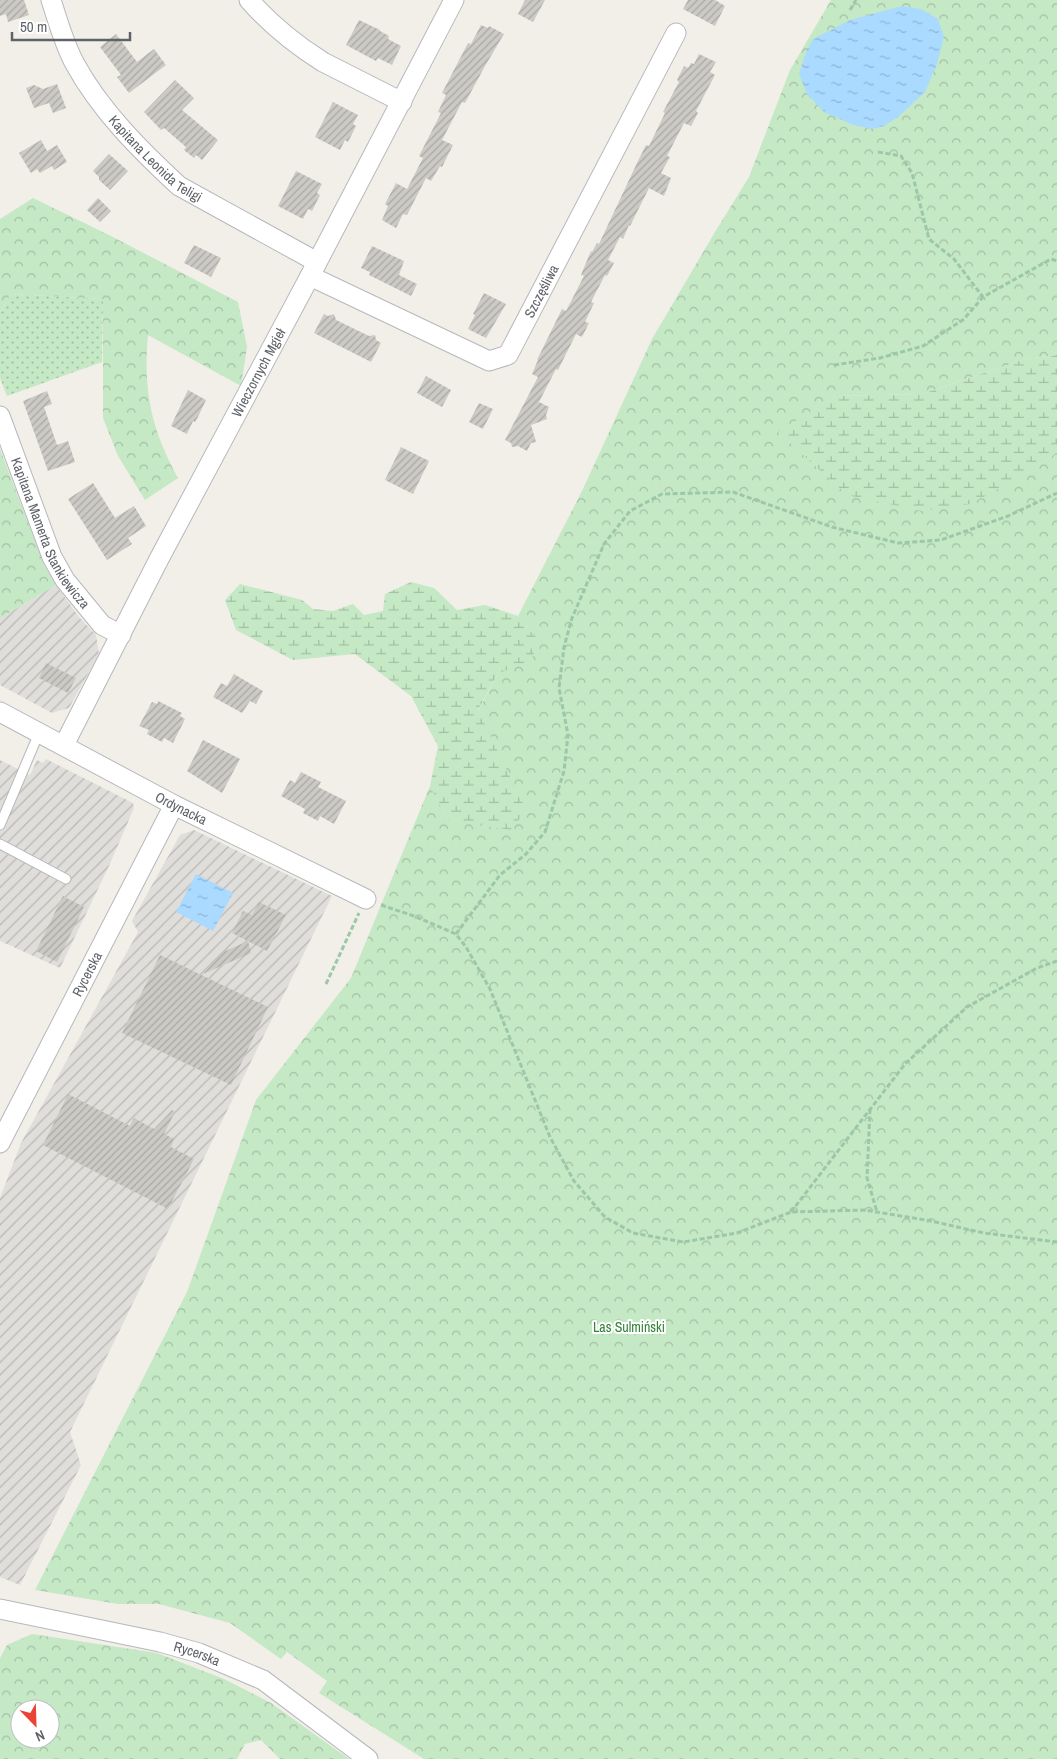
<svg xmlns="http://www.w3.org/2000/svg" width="1057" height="1759" font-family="'Archivo Narrow',sans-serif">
  <defs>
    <pattern id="industrial-furrows" width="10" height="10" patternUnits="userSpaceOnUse" patternTransform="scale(1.25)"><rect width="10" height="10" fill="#e0deda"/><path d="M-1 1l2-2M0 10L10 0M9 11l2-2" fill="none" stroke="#b9b8b5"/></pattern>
    <pattern id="grass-dots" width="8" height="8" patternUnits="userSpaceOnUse" patternTransform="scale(1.25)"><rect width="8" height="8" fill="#c5e8c5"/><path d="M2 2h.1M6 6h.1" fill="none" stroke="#a3c0a4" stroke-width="1.8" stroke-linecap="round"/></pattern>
    <pattern id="forest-crowns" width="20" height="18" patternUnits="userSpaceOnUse" patternTransform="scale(1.25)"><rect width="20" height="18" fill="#c5e8c5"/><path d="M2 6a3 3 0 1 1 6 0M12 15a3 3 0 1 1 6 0" fill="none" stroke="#a3c0a4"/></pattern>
    <pattern id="wetland-marsh" width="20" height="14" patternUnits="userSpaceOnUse" patternTransform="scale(1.25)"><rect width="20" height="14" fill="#c5e8c5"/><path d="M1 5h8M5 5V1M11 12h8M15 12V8" fill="none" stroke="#a3c0a4"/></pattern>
    <pattern id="water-ripples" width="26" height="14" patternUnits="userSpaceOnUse" patternTransform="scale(1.25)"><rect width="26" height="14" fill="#aadaff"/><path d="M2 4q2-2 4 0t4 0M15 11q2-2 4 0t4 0" fill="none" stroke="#8eb4d2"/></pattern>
    <pattern id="building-hatch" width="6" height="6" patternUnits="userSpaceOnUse" patternTransform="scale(1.25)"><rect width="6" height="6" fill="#cccac5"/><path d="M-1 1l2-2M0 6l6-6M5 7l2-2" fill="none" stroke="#a9a8a4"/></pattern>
  </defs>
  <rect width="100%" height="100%" fill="#f1efe8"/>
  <g fill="url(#industrial-furrows)">
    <polygon points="56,585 79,617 96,635 99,654 69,708 52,713 0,685 0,618"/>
    <polygon points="46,759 133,803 134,808 109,866 60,968 0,941 0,760 30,775 37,760 43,763"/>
    <polygon points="194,830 332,896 70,1432 81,1465 20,1585 0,1577 0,1198 21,1143 138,932 132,921 180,835"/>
  </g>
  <polygon fill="url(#grass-dots)" points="10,294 103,299 102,362 7,396 0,378 0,313"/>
  <g fill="url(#forest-crowns)" fill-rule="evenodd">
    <polygon points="831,0 1057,0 1057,355 1025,359 922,394 836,396 779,432 1035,469 1057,452 1057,1759 424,1759 319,1693 327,1681 287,1652 281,1659 230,1623 159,1604 118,1604 35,1590 187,1292 256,1100 351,978 430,786 449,821 525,810 478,711 498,673 538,640 518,616 582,491 652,339 715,232 749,177 790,70"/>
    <path d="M33 198 111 236 238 302 247 347 241 386 148 335C143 390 151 429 178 478L145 500 118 456 103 418V299L10 294 0 313V219Z"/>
    <polygon points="0,449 44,565 56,585 0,618"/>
    <path d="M32 1634 157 1653 224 1679 271 1703 349 1759H280L261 1740 245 1744 237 1759H0V1658L7 1645ZM20 1709H50V1739H20Z"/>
  </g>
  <g fill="url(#wetland-marsh)">
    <polygon points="1057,355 1057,452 1035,469 970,504 922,511 847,495 778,432 836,396 922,394 1025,359"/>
    <polygon points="411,582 434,588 457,610 485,605 518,616 538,640 531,662 498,673 478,710 526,810 511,830 449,821 430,786 438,746 411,696 355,654 293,660 236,630 225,600 240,584 302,600 313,609 333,611 353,604 364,615 383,611 385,594"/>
  </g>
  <g fill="url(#water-ripples)">
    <polygon points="902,6 921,9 938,19 944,37 937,64 925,92 898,117 884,126 873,129 853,125 824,112 807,94 799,74 806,52 813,39 850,20"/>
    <polygon points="196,874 233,893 213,931 176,912"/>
  </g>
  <g fill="url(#building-hatch)">
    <polygon points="0,0 24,0 29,15 8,22 6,14 0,16"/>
    <polygon points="525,0 545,0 533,22 518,14"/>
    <polygon points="688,0 715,0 725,6 715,26 683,9"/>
    <polygon points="359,20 380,30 380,31 389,36 388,39 401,46 392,65 378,58 376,61 346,45"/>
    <polygon points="481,25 488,28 489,26 504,34 485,66 465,103 462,102 442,140 453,145 442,167 440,166 431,181 426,178 407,215 403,214 396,228 382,220 388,206 385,204 396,183 407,189 423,158 419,156 441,113 438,112 446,95 442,93 468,43 471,44"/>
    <polygon points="116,34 137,62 154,49 166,65 129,93 117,77 121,75 100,47"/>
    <polygon points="699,54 716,62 710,72 715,75 696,111 698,113 691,126 684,123 667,156 670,157 661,173 671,178 664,196 649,188 630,226 629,225 623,239 620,237 608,260 614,263 607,276 605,275 591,302 594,303 585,322 589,323 582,337 576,334 558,370 556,369 539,402 549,407 546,415 547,419 531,425 536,442 531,443 527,451 518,446 512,447 511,443 505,440 538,377 532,374 538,360 537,360 562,309 566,311 584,276 581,275 585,265 591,251 592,252 597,243 599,244 638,161 646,145 649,146 665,113 663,112 679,82 677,80 684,66 688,68 691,63 694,64"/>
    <polygon points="175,80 194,98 182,110 218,140 202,160 196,155 194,158 184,150 186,147 164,128 161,130 144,112"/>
    <polygon points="57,84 66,108 53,113 49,103 34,108 26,88 34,85 43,89"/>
    <polygon points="333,102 358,115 353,124 356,126 348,142 345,140 340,150 315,137"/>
    <polygon points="41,140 47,151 57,145 67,162 54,170 52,166 40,173 37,169 31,173 19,153"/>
    <polygon points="109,154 128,171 110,190 99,180 99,177 93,171"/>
    <polygon points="296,171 322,184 317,193 320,195 312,211 308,209 303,219 278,206"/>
    <polygon points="98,198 111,211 100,222 87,210"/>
    <polygon points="194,245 221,258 211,277 184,263"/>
    <polygon points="372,246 404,261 399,275 417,284 411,296 369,275 370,272 361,268"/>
    <polygon points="484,293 506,304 486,338 468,329 475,315 473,314"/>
    <polygon points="324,314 328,316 334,314 336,320 369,336 375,335 376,340 381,343 371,362 314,333"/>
    <polygon points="426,376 451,390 442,407 417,393"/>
    <polygon points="188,390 206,400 198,417 195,422 193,421 187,434 171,426"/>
    <polygon points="47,391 52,404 44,407 57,445 68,441 75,462 48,471 23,401"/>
    <polygon points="479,403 493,409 483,429 469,422"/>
    <polygon points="401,447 429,461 413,494 385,480"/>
    <polygon points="93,483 115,518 134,506 146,526 128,538 132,544 107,560 68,499"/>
    <polygon points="46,663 76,678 68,693 39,678"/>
    <polygon points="234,674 263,691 256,704 250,701 242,713 213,697 221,683 227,686"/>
    <polygon points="158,701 182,713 180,716 185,719 173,743 164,738 162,742 147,734 149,730 139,726 152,702 157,704"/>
    <polygon points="203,740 240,759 222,793 187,771"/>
    <polygon points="301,772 321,782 318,787 346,801 334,824 320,816 318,821 303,813 305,809 281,796 290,780 295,783"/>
    <polygon points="63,896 84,907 57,962 36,951"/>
    <polygon points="259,902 286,915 267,951 232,933 243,911 252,915"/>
    <polygon points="248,941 251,953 203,974 223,952"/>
    <polygon points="160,955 268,1007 231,1085 122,1033"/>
    <polygon points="68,1094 130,1126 134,1118 154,1129 172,1110 175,1112 164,1134 174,1139 171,1147 194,1159 168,1209 43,1145"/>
  </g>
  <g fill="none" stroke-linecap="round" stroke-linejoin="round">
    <defs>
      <g id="lane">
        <polyline points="0,825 39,733"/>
        <polyline points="0,844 66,879"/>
      </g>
      <g id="street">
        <path id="s1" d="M51 0C58 21 64 44 75 64 100 110 140 150 179 186L317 262"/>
        <path d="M249 0C270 24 296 45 323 62L402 102"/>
        <path id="s2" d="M310 276 489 361 508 355 676 33"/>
        <path id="s3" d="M0 416 52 557 65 580 102 625 121 635"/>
        <path id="s4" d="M0 712 174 805 366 899"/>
        <path id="s5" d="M64 745 159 559 310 276 454 0"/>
        <path id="s6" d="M0 1143 174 805"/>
        <path id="s7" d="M0 1609 160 1642 199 1653 263 1680 368 1759"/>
      </g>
    </defs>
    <use href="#lane" stroke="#b5b8bc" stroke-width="11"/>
    <use href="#street" stroke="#b5b8bc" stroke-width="21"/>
    <g stroke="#9cc7a9" stroke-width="3" stroke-dasharray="5 2.5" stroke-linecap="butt">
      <polyline points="850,10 856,0"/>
      <polyline points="878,152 901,156 912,173 929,239 954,259 983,297 1051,259 1057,261"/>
      <polyline points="834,365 880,358 923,346 964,319 983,297"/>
      <polyline points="381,905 414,916 456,934 466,947 490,989 550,1137 574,1181 605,1217 633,1233 683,1242 737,1233 791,1212 865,1210 931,1221 984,1233 1057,1242"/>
      <polyline points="456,934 500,875 526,854 545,832 564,771 568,735 559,688 564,647 572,618 604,544 630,511 662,494 733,492 832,527 898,543 941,540 1008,516 1057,493"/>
      <polyline points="326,984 359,913"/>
      <polyline points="870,1109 867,1178 877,1212"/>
      <polyline points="791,1212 905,1064 967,1007 1037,968 1057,961"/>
    </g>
    <use href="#lane" stroke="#fff" stroke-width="9"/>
    <use href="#street" stroke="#fff" stroke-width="19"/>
  </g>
  <g text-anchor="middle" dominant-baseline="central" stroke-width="4" stroke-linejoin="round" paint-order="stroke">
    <g font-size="14" fill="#5f6368" stroke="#fff">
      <text stroke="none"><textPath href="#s1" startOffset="194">Kapitana Leonida Teligi</textPath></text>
      <text stroke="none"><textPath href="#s2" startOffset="290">Szczęśliwa</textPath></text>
      <text stroke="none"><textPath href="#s5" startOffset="420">Wieczornych Mgieł</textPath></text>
      <text stroke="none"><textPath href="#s3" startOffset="128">Kapitana Mamerta Stankiewicza</textPath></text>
      <text stroke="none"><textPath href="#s4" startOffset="205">Ordynacka</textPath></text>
      <text stroke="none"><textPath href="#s6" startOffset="190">Rycerska</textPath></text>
      <text stroke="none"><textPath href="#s7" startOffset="202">Rycerska</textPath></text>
    </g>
    <g font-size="14" fill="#348238" stroke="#fff">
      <text x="629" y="1327">Las Sulmiński</text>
    </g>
  </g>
  <g transform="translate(35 1724) rotate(157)"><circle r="24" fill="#ffffff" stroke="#bfc1c3"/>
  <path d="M0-4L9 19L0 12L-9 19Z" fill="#ea4335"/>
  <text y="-8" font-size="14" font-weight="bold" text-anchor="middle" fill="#5f6368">N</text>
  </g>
  <path d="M12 32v8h118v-8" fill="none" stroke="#5f6368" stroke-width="2.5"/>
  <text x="20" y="32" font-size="15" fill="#5f6368" stroke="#ffffff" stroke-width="4" paint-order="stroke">50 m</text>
</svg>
